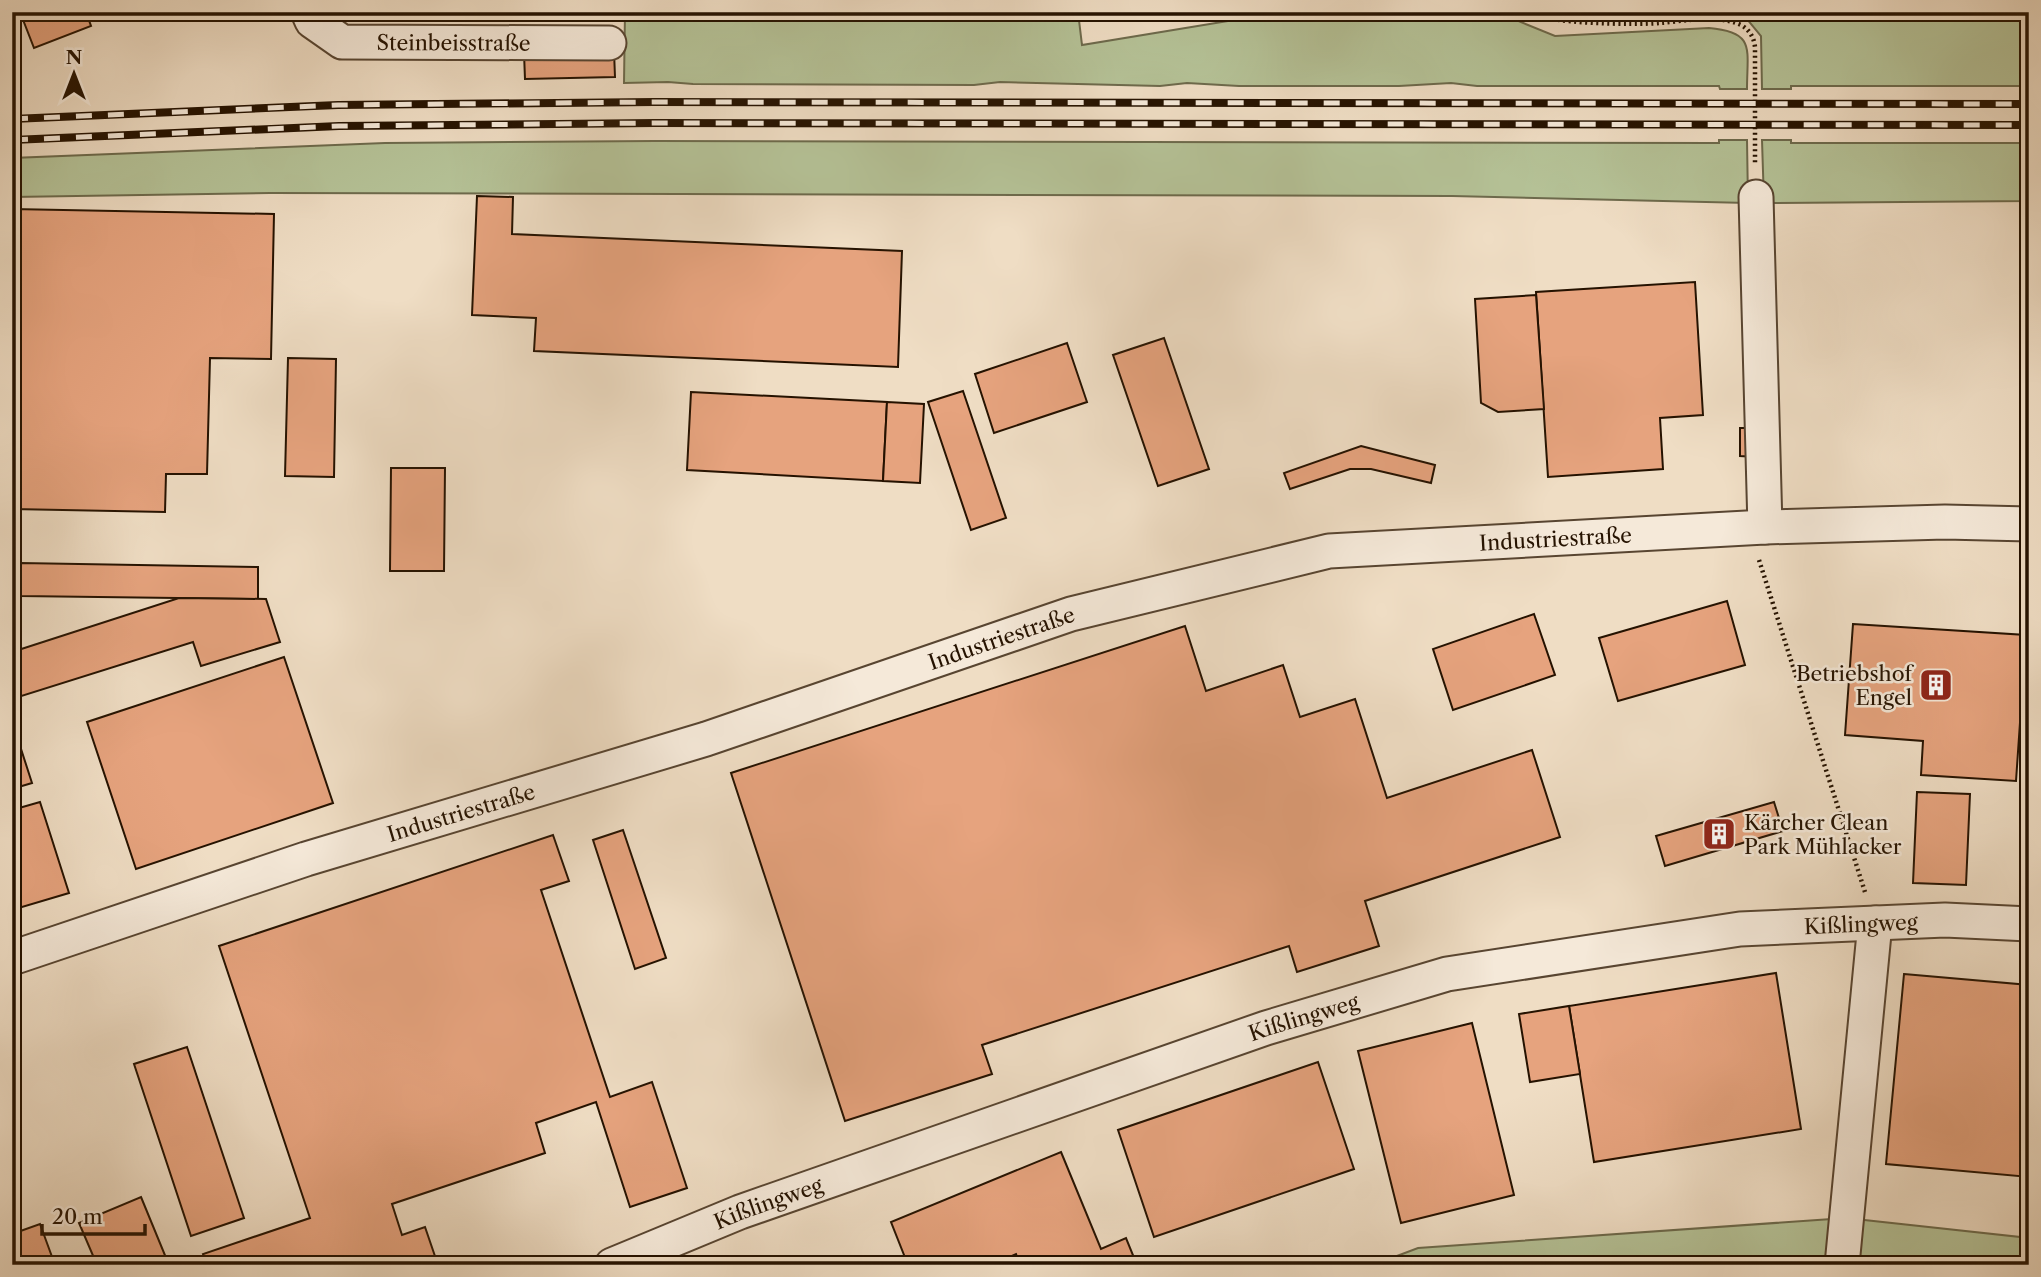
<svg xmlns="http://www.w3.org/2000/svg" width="2041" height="1277" font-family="'Libre Caslon Text',serif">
  <rect width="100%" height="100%" fill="#efddc4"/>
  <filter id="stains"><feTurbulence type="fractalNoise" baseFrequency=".00286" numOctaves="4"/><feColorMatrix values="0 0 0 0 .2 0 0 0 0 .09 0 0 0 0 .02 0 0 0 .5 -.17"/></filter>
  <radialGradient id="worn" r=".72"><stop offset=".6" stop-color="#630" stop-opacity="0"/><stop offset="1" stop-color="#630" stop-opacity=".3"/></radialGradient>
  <g fill="#b5c297" stroke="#6d6a4c" stroke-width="2">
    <path d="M625 12H1078L1082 45 1283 12H1504L1511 18 1555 36 1709 28C1756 32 1747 49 1747 89H1720L1719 86H1477L1451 83 1399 86H1239L1187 83 1160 86 1000 82 974 85 693 84 668 82 624 83Z"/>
    <polygon points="1731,12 2029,12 2029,86 1791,86 1791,89 1762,89 1761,36 1747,19"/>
    <polygon points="1719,140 1747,140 1748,203 1452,196 270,193 12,197 12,158 385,143 655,141 1719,143"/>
    <polygon points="1762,140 1791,140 1791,143 2029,143 2029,201 1764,203"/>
    <polygon points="1846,1218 2029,1238 2029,1265 1373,1265 1418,1248"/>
  </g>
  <g fill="#e6a37e" stroke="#251200" stroke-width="2">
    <polygon points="20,12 86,12 91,26 34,48"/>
    <polygon points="523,12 614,12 614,14 523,15"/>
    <polygon points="614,51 615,77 525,79 524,53"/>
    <polygon points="477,196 513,197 512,234 902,251 898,367 534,351 536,318 472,315"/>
    <polygon points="12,209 274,214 271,359 210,358 207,474 166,474 165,512 12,509"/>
    <polygon points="1695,282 1703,415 1660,418 1663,469 1548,477 1536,292"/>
    <polygon points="1536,295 1544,409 1498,412 1481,403 1475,299"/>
    <polygon points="1164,338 1209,469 1158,486 1113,355"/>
    <polygon points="1067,343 1087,402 994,433 975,374"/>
    <polygon points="288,358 336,359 334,477 285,476"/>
    <polygon points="963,391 1006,518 971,530 928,402"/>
    <polygon points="691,392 887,402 883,481 687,470"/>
    <polygon points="887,402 924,404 920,483 883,481"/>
    <polygon points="1740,428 1757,428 1756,457 1740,456"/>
    <polygon points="1361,446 1435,465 1431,483 1371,469 1350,469 1290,489 1284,473"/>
    <polygon points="391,468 445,468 444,571 390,571"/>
    <polygon points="20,563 258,567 258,599 20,596"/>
    <polygon points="179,598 266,599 280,642 201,666 193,642 12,699 12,652"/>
    <polygon points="1727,601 1745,665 1618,701 1599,638"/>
    <polygon points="1534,614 1555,675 1453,710 1433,649"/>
    <polygon points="1853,624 2026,635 2016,781 1921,775 1923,741 1845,735"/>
    <polygon points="1185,626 1206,691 1283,665 1300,717 1355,699 1387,798 1532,750 1560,837 1365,901 1379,946 1297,972 1289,946 982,1045 992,1074 845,1121 731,773"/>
    <polygon points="284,657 333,803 136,869 87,722"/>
    <polygon points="12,721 32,783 12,789"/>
    <polygon points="1917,792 1970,794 1966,885 1913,883"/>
    <polygon points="40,802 69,893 12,910 12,810"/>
    <polygon points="1774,802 1783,831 1665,866 1656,836"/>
    <polygon points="623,830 666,958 635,969 593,840"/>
    <polygon points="553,835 569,881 541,890 610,1097 652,1082 687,1188 630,1207 596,1102 536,1123 545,1153 392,1204 402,1235 425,1227 438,1265 207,1265 203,1254 310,1218 219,946"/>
    <polygon points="1776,973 1801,1129 1594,1162 1569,1006"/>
    <polygon points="1904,974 2029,985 2029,1177 1886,1164"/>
    <polygon points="1569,1006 1580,1074 1530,1082 1519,1014"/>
    <polygon points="1472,1023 1514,1195 1401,1223 1358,1051"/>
    <polygon points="187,1047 244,1218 191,1236 134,1064"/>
    <polygon points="1318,1062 1354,1169 1154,1237 1118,1130"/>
    <polygon points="1061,1152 1101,1249 1126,1238 1137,1265 1020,1265 1016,1254 992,1265 908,1265 891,1222"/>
    <polygon points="141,1197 169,1265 97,1265 79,1223"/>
    <polygon points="40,1224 55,1265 12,1265 12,1234"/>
  </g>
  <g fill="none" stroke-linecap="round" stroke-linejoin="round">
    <defs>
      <g id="minor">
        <path id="s1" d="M308 12 312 21 342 42 609 43"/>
        <polyline points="1756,197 1765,527"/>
        <path id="s2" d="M12 958 306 859 706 739 1071 614 1329 551 1765 527 1945 522 2029 524"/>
        <path id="s3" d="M612 1265 740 1212 1266 1028 1447 974 1740 929 1945 920 2029 924"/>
        <polyline points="1842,1265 1875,923"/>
      </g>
    </defs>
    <use href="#minor" stroke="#584531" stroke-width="37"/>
    <g stroke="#251200" stroke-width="4.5" stroke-dasharray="2 3.5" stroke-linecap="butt">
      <path d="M1526 12C1547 24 1633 25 1660 23 1685 21 1717 14 1741 25 1750 30 1754 38 1755 47V165"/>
      <polyline points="1759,560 1865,892"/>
    </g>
    <use href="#minor" stroke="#f5e9d9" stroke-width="33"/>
    <defs>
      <g id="rail">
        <polyline points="12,119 338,105 654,102 2029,104"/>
        <polyline points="12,140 339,126 655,123 2029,125"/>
      </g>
    </defs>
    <use href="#rail" stroke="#251200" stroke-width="8"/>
    <use href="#rail" stroke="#f5e9d9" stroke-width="5" stroke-dasharray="16" stroke-linecap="butt"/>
  </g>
  <defs>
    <symbol id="building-square" viewBox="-11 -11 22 22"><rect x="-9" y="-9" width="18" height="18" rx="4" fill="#8f2418" stroke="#f5e9d9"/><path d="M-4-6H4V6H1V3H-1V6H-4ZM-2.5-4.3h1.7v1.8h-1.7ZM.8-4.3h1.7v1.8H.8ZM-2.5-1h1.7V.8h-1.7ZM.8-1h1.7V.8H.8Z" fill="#fff"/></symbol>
  </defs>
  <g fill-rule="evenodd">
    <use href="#building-square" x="1917" y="666" width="38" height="38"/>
    <use href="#building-square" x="1700" y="815" width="38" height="38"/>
  </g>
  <g text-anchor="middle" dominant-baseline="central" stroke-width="5" stroke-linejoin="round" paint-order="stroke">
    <g font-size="21" fill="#251200" stroke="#f5e9d9">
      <text stroke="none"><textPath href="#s1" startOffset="158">Steinbeisstraße</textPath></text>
      <text stroke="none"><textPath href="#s2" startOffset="1606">Industriestraße</textPath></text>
      <text stroke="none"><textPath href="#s2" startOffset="1040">Industriestraße</textPath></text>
      <text stroke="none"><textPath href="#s2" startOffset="472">Industriestraße</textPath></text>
      <text stroke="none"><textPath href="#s3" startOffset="1302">Kißlingweg</textPath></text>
      <text stroke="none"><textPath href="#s3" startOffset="735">Kißlingweg</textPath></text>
      <text stroke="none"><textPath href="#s3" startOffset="168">Kißlingweg</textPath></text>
    </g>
    <g font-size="21" fill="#251200" stroke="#f5e9d9" text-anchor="end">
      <text x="1912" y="673">Betriebshof<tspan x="1912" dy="24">Engel</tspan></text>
      <text x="1744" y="822" text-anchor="start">Kärcher Clean<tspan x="1744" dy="24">Park Mühlacker</tspan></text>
    </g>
  </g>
  <rect width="2041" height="1277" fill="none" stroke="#efddc4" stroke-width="42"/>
  <rect x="14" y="14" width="2013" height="1249" fill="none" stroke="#251200" stroke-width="3.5"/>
  <rect x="21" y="21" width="1999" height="1235" fill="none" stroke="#251200" stroke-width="2"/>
  <g transform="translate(74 74)" stroke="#f5e9d9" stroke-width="5" paint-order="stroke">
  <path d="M0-5L12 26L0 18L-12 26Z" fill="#251200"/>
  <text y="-10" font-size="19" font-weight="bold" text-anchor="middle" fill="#251200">N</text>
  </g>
  <path d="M42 1224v10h103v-10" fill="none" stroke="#251200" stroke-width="3.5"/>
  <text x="52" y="1224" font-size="21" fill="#251200" stroke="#f5e9d9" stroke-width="5" paint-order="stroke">20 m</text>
  <rect width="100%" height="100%" filter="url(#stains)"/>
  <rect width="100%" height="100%" fill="url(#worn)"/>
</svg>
